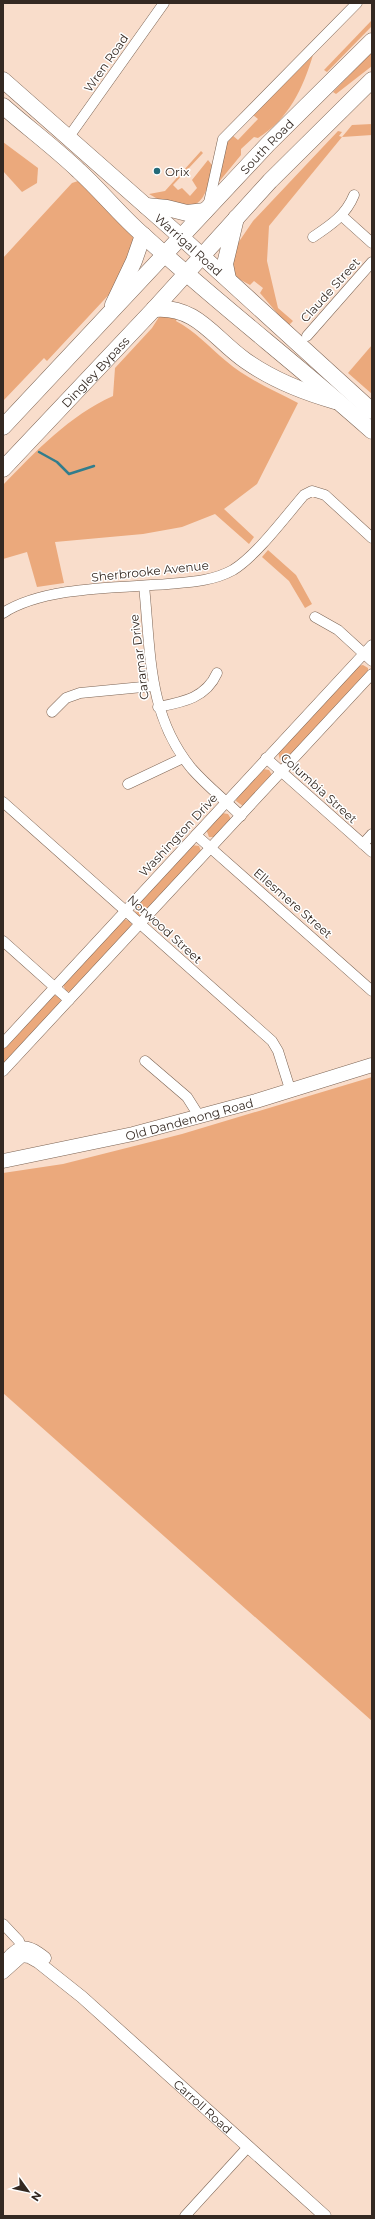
<svg xmlns="http://www.w3.org/2000/svg" width="375" height="2219" font-family="Montserrat,sans-serif">
  <rect width="100%" height="100%" fill="#f9ddcb"/>
  <g fill="#eba97c">
    <polygon points="372,20 372,26 327,72 324,70"/>
    <polygon points="372,52 372,66 336,94 333,92"/>
    <path d="M313 55C303 88 289 119 258 138L254 137 241 149V155L218 183 227 143 232 135 238 140 258 119 253 115Z"/>
    <polygon points="372,124 372,135 342,137 269,226 267,261 278,308 293,321 288,326 260,293 263,288 254,281 250,285 239,279 230,270 236,246 253,221 338,131 342,132 339,136 342,137 352,125"/>
    <polygon points="3,142 38,168 37,183 22,192 3,171"/>
    <path d="M201 151 203 153 173 185 178 190 182 188 190 196 197 188 192 180 208 160 212 165C209 179 208 200 192 206L163 202 149 194 165 191Z"/>
    <polygon points="78,181 129,233 130,232 135,241 116,287 47,361 44,358 3,401 3,258 72,183"/>
    <path d="M164 314H178L176 321C195 331 209 347 226 361 247 379 273 390 298 403L257 484 224 509 254 537 249 544 215 514 182 527 143 534 55 542 64 583 37 587 27 552 3 559V485C35 452 70 415 113 396L115 368 152 328 159 317Z"/>
    <polygon points="372,345 372,394 348,373"/>
    <polygon points="268,550 296,575 312,604 305,608 289,581 262,557"/>
    <polygon points="363,665 368,668 368,672 286,761 280,760 278,752 358,666"/>
    <polygon points="263,769 269,770 272,775 243,806 236,801 237,797"/>
    <polygon points="222,813 228,814 231,819 215,837 209,837 206,829"/>
    <polygon points="192,845 199,846 201,851 141,916 138,916 134,909"/>
    <polygon points="124,919 129,921 132,925 71,992 66,991 63,985"/>
    <polygon points="56,995 60,998 61,1001 3,1066 3,1048 51,997"/>
    <polygon points="372,1077 372,1721 3,1393 3,1173 63,1164 182,1134"/>
  </g>
  <g fill="none" stroke-linecap="round" stroke-linejoin="round">
    <polyline stroke="#327d8c" stroke-width="2.5" points="39,452 57,462 69,474 94,466"/>
    <defs>
      <g id="minor">
        <polyline points="68,138 164,3"/>
        <polyline points="208,207 223,139 357,3"/>
        <polyline points="342,216 372,243"/>
        <path d="M313 237C331 225 346 215 354 195"/>
        <polyline points="307,336 372,262"/>
        <path d="M144 586C151 652 147 715 192 769 207 786 225 800 241 816"/>
        <path d="M3 613C45 586 119 588 168 584 191 582 213 581 233 570 257 555 285 517 304 495L312 491 325 495 372 538"/>
        <polyline points="315,617 338,630 372,661"/>
        <path d="M158 707C183 702 206 698 217 673"/>
        <polyline points="52,712 66,698 80,693 153,686"/>
        <polyline points="266,758 372,852"/>
        <polyline points="128,784 183,758"/>
        <polyline points="3,802 272,1041 278,1051 290,1089"/>
        <polyline points="196,835 372,991"/>
        <polyline points="363,844 372,834"/>
        <polyline points="3,941 69,1000"/>
        <polyline points="3,1043 372,645"/>
        <polyline points="145,1061 187,1097 199,1116"/>
        <polyline points="3,1071 372,674"/>
        <polyline points="3,1924 19,1941 22,1954"/>
        <polyline points="185,2216 248,2147"/>
      </g>
      <g id="tertiary">
        <path d="M6 1960C21 1942 28 1945 45 1958"/>
        <path id="s1" d="M3 1973 22 1956 29 1957 38 1962 82 1997 325 2216"/>
      </g>
      <g id="secondary">
        <path id="s2" d="M3 1161 133 1134 256 1101 372 1065"/>
      </g>
      <g id="trunk">
        <path id="s3" d="M3 80 181 237 372 411"/>
        <path d="M3 106C28 128 55 148 79 171 101 191 120 215 143 235 217 303 297 364 372 431"/>
        <polyline points="146,206 167,208 187,213 205,211"/>
        <polyline points="228,279 225,264 236,218"/>
        <polyline points="113,305 134,261 143,235"/>
        <path d="M154 309C197 305 214 339 246 361 273 380 303 392 335 401"/>
        <path id="s4" d="M3 427 268 144 372 41"/>
        <path id="s5" d="M3 469 154 309 270 181 372 80"/>
      </g>
    </defs>
    <use href="#minor" stroke="#7c6454" stroke-width="11"/>
    <use href="#tertiary" stroke="#7c6454" stroke-width="13"/>
    <use href="#secondary" stroke="#7c6454" stroke-width="15"/>
    <use href="#trunk" stroke="#7c6454" stroke-width="17"/>
    <use href="#minor" stroke="#fff" stroke-width="10"/>
    <use href="#tertiary" stroke="#fff" stroke-width="12"/>
    <use href="#secondary" stroke="#fff" stroke-width="14"/>
    <use href="#trunk" stroke="#fff" stroke-width="16"/>
  </g>
  <circle fill="#246a79" stroke="#fff" stroke-width="1.5" cx="157" cy="171" r="4"/>
  <g text-anchor="middle" dominant-baseline="central" stroke-width="3" stroke-linejoin="round" paint-order="stroke">
    <g font-size="12" fill="#342922" stroke="#fff">
      <text transform="translate(106 63) rotate(-55)">Wren Road</text>
      <text stroke="none"><textPath href="#s4" startOffset="385">South Road</textPath></text>
      <text stroke="none"><textPath href="#s3" startOffset="248">Warrigal Road</textPath></text>
      <text transform="translate(330 290) rotate(-48)">Claude Street</text>
      <text stroke="none"><textPath href="#s5" startOffset="134">Dingley Bypass</textPath></text>
      <text transform="translate(150 571) rotate(-6)">Sherbrooke Avenue</text>
      <text transform="translate(139 657) rotate(-97)">Caramar Drive</text>
      <text transform="translate(319 788) rotate(42)">Columbia Street</text>
      <text transform="translate(178 835) rotate(-47)">Washington Drive</text>
      <text transform="translate(293 903) rotate(41)">Ellesmere Street</text>
      <text transform="translate(165 929) rotate(42)">Norwood Street</text>
      <text stroke="none"><textPath href="#s2" startOffset="191">Old Dandenong Road</textPath></text>
      <text stroke="none"><textPath href="#s1" startOffset="262">Carroll Road</textPath></text>
    </g>
    <g font-size="12" fill="#342922" stroke="#fff" text-anchor="start">
      <text x="165" y="171">Orix</text>
    </g>
  </g>
  <rect width="375" height="2219" fill="none" stroke="#342922" stroke-width="8"/>
  <g transform="translate(28 2191) rotate(123)" stroke="#ffffff" stroke-width="3" paint-order="stroke">
  <path d="M0-3L7 15L0 10L-7 15Z" fill="#342922"/>
  <text y="-6" font-size="11" font-weight="bold" text-anchor="middle" fill="#342922">N</text>
  </g>
</svg>
